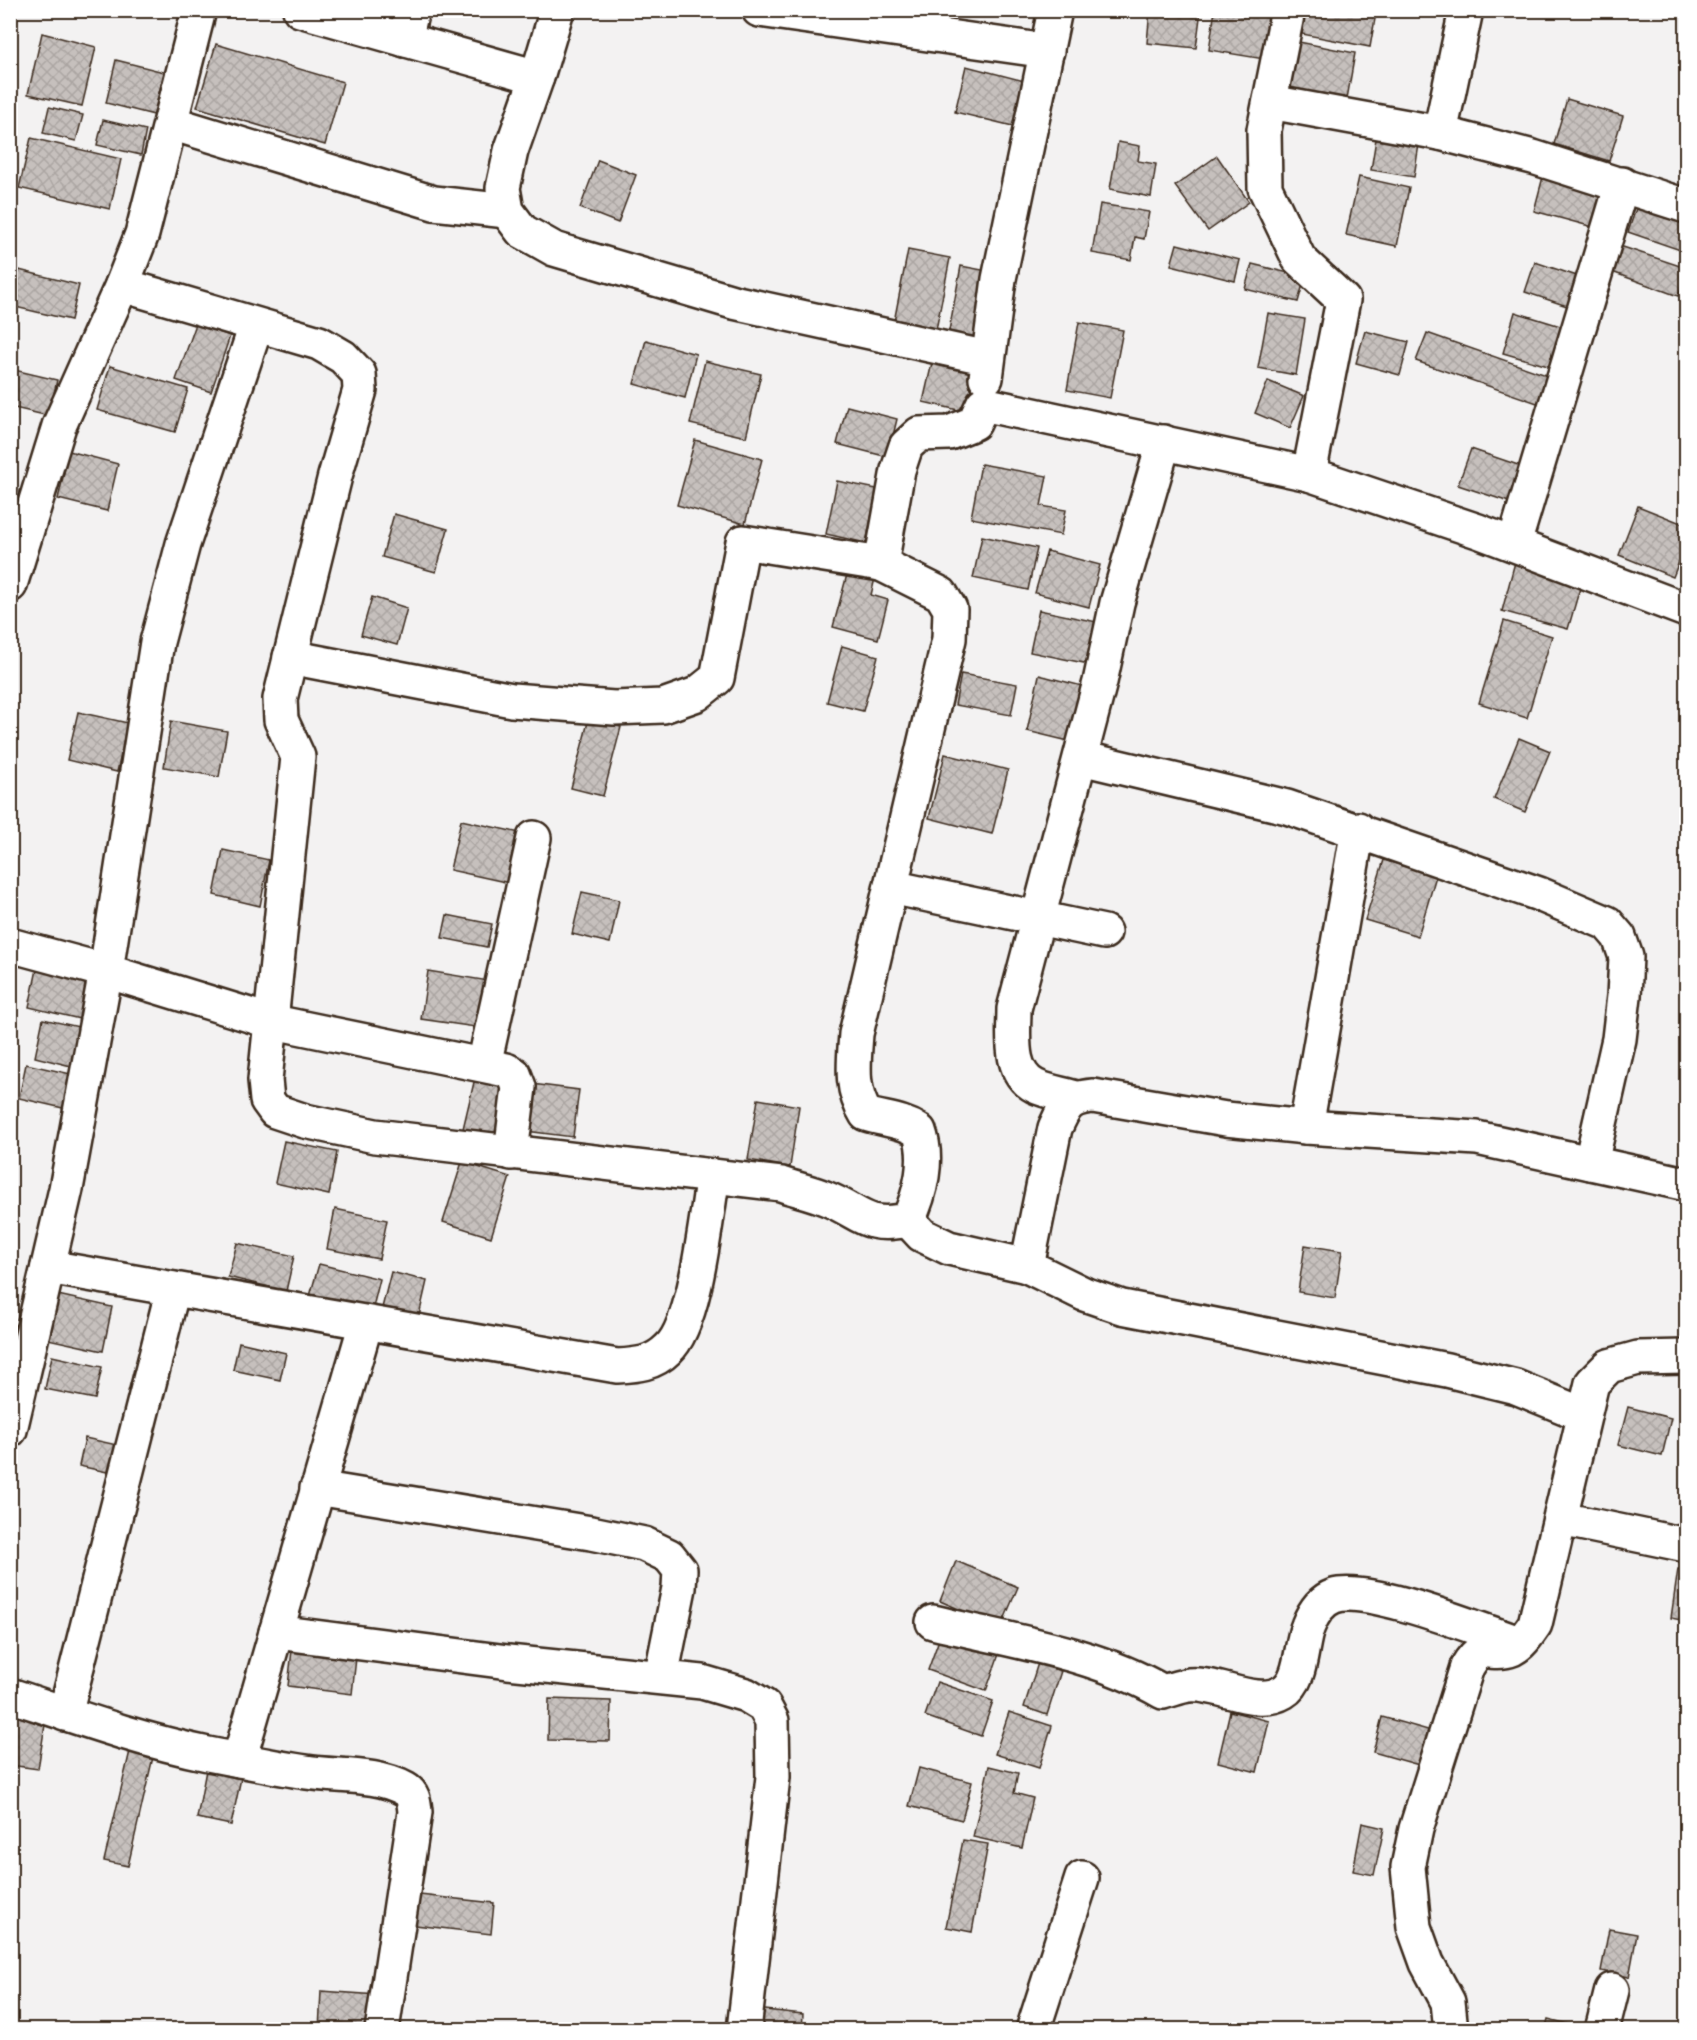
<svg xmlns="http://www.w3.org/2000/svg" width="1697" height="2040" font-family="Sriracha,sans-serif">
  <defs>
    <pattern id="building-cross-hatch" width="8" height="8" patternUnits="userSpaceOnUse" patternTransform="scale(1.5)"><rect width="8" height="8" fill="#c6c0bd"/><path d="M0 0l8 8M0 8l8-8" fill="none" stroke="#aba5a2"/></pattern>
  </defs>
  <rect width="100%" height="100%" fill="#f3f2f2"/>
  <filter id="ink" filterUnits="userSpaceOnUse"><feTurbulence type="fractalNoise" baseFrequency=".0167" numOctaves="2"/><feDisplacementMap in="SourceGraphic" scale="12" xChannelSelector="R" yChannelSelector="G"/><feConvolveMatrix kernelMatrix="1 2 1 2 8 2 1 2 1" color-interpolation-filters="sRGB"/></filter>
  <g filter="url(#ink)">
    <g fill="url(#building-cross-hatch)" stroke="#3b2a1e" stroke-width="1.5">
      <polygon points="1150,10 1201,10 1196,48 1147,43"/>
      <polygon points="1215,10 1277,18 1270,60 1209,50"/>
      <polygon points="1306,10 1376,13 1370,47 1302,34"/>
      <polygon points="42,33 96,47 82,106 28,94"/>
      <polygon points="1299,42 1355,53 1347,99 1290,89"/>
      <polygon points="216,44 343,82 325,145 197,107"/>
      <polygon points="116,60 164,72 154,115 106,103"/>
      <polygon points="966,66 1028,82 1017,127 955,112"/>
      <polygon points="1567,99 1623,116 1609,161 1554,144"/>
      <polygon points="49,107 83,115 76,141 43,133"/>
      <polygon points="103,120 146,130 141,155 97,145"/>
      <polygon points="1377,133 1419,144 1414,177 1371,170"/>
      <polygon points="31,138 121,159 110,209 19,188"/>
      <polygon points="1118,142 1140,146 1138,161 1156,164 1151,197 1110,189"/>
      <polygon points="1217,156 1249,202 1208,231 1175,186"/>
      <polygon points="598,160 636,175 618,223 580,208"/>
      <polygon points="1544,173 1603,190 1593,227 1534,211"/>
      <polygon points="1359,177 1409,188 1397,246 1346,235"/>
      <polygon points="1639,200 1686,215 1686,252 1628,232"/>
      <polygon points="1100,204 1149,212 1144,239 1135,237 1131,260 1092,253"/>
      <polygon points="1177,244 1240,260 1235,281 1171,265"/>
      <polygon points="1617,245 1686,268 1686,278 1678,296 1612,272"/>
      <polygon points="908,250 950,258 936,330 894,322"/>
      <polygon points="1535,262 1586,279 1576,309 1525,292"/>
      <polygon points="1252,264 1305,277 1298,302 1245,289"/>
      <polygon points="961,266 993,272 980,342 948,336"/>
      <polygon points="19,270 79,285 71,320 11,306"/>
      <polygon points="1515,312 1567,328 1555,368 1503,353"/>
      <polygon points="1268,313 1305,319 1296,375 1258,368"/>
      <polygon points="1079,322 1123,330 1110,398 1067,390"/>
      <polygon points="196,324 230,336 211,392 176,380"/>
      <polygon points="1365,331 1409,342 1400,375 1356,363"/>
      <polygon points="1427,333 1552,377 1543,405 1416,361"/>
      <polygon points="646,340 696,354 685,398 634,384"/>
      <polygon points="934,354 978,364 967,412 923,402"/>
      <polygon points="705,361 761,374 746,437 690,424"/>
      <polygon points="110,366 188,389 175,432 97,410"/>
      <polygon points="10,369 57,380 49,416 10,407"/>
      <polygon points="1268,381 1304,396 1290,428 1255,413"/>
      <polygon points="847,406 897,419 888,457 837,444"/>
      <polygon points="695,440 762,459 745,524 677,505"/>
      <polygon points="1471,449 1524,467 1512,503 1458,485"/>
      <polygon points="69,451 118,464 107,511 58,499"/>
      <polygon points="981,464 1047,476 1041,506 1066,510 1061,535 971,518"/>
      <polygon points="837,481 877,489 866,543 826,534"/>
      <polygon points="10,489 16,491 10,515"/>
      <polygon points="1638,506 1686,525 1686,544 1673,577 1619,555"/>
      <polygon points="394,514 448,529 436,572 382,557"/>
      <polygon points="982,536 1037,548 1028,590 973,578"/>
      <polygon points="1047,551 1100,565 1089,607 1035,593"/>
      <polygon points="1515,562 1582,581 1568,629 1502,611"/>
      <polygon points="849,567 876,574 871,595 888,600 878,639 833,627"/>
      <polygon points="372,597 407,608 397,645 361,635"/>
      <polygon points="1039,610 1097,622 1089,664 1030,652"/>
      <polygon points="1504,621 1552,636 1527,718 1479,703"/>
      <polygon points="842,646 878,656 863,711 827,702"/>
      <polygon points="961,674 1017,684 1011,715 955,705"/>
      <polygon points="1039,675 1090,688 1077,743 1027,731"/>
      <polygon points="78,712 128,723 117,772 67,760"/>
      <polygon points="589,718 621,727 603,796 571,788"/>
      <polygon points="171,721 227,731 219,777 164,767"/>
      <polygon points="1519,738 1550,751 1525,812 1494,799"/>
      <polygon points="945,754 1008,770 992,834 929,818"/>
      <polygon points="461,820 520,833 510,883 450,870"/>
      <polygon points="223,850 269,860 260,906 214,895"/>
      <polygon points="1384,860 1436,876 1418,936 1365,920"/>
      <polygon points="582,892 619,900 610,943 572,934"/>
      <polygon points="447,915 492,924 487,947 442,938"/>
      <polygon points="39,960 90,971 80,1019 29,1007"/>
      <polygon points="428,971 489,981 482,1028 421,1019"/>
      <polygon points="10,1014 16,1015 10,1042"/>
      <polygon points="43,1019 79,1027 71,1066 35,1057"/>
      <polygon points="26,1064 71,1074 63,1108 19,1098"/>
      <polygon points="475,1078 510,1085 498,1141 462,1133"/>
      <polygon points="524,1083 579,1090 573,1137 518,1130"/>
      <polygon points="758,1099 799,1106 790,1167 748,1160"/>
      <polygon points="284,1141 337,1152 329,1195 275,1183"/>
      <polygon points="462,1162 510,1177 491,1237 443,1222"/>
      <polygon points="335,1209 387,1220 379,1259 327,1249"/>
      <polygon points="237,1243 294,1256 286,1291 228,1277"/>
      <polygon points="1305,1245 1342,1251 1335,1298 1298,1292"/>
      <polygon points="319,1264 380,1279 372,1311 310,1296"/>
      <polygon points="391,1272 427,1281 418,1320 381,1312"/>
      <polygon points="58,1295 112,1307 103,1351 48,1339"/>
      <polygon points="10,1324 19,1326 10,1356"/>
      <polygon points="239,1342 286,1353 280,1380 233,1370"/>
      <polygon points="52,1356 102,1367 95,1399 45,1389"/>
      <polygon points="1628,1407 1671,1418 1662,1456 1618,1445"/>
      <polygon points="85,1438 117,1445 112,1473 79,1466"/>
      <polygon points="956,1561 1018,1587 1001,1627 940,1601"/>
      <polygon points="1678,1569 1686,1570 1686,1621 1671,1618"/>
      <polygon points="941,1634 999,1654 986,1691 928,1670"/>
      <polygon points="292,1650 356,1658 352,1694 288,1686"/>
      <polygon points="1038,1663 1061,1671 1047,1715 1024,1707"/>
      <polygon points="937,1682 993,1701 981,1736 925,1716"/>
      <polygon points="549,1699 611,1701 610,1741 548,1740"/>
      <polygon points="10,1706 47,1712 38,1769 10,1765"/>
      <polygon points="1230,1711 1269,1721 1257,1772 1218,1762"/>
      <polygon points="1009,1712 1052,1726 1039,1768 995,1754"/>
      <polygon points="1382,1717 1428,1730 1419,1765 1373,1752"/>
      <polygon points="130,1751 153,1757 128,1866 104,1861"/>
      <polygon points="989,1766 1018,1773 1014,1793 1033,1798 1022,1848 973,1837"/>
      <polygon points="919,1768 972,1782 962,1820 909,1806"/>
      <polygon points="206,1770 241,1778 231,1825 197,1818"/>
      <polygon points="1362,1823 1384,1828 1374,1875 1353,1871"/>
      <polygon points="963,1840 988,1844 972,1932 946,1927"/>
      <polygon points="410,1894 494,1903 491,1934 407,1924"/>
      <polygon points="1609,1929 1637,1934 1629,1977 1601,1971"/>
      <polygon points="321,1991 378,1995 375,2030 319,2030"/>
      <polygon points="755,2009 803,2014 802,2030 753,2030"/>
      <polygon points="1548,2019 1589,2029 1589,2030 1545,2030"/>
    </g>
    <g fill="none" stroke-linecap="round" stroke-linejoin="round">
      <defs>
        <g id="minor">
          <polyline points="300,10 537,77 557,10"/>
          <polyline points="759,10 1047,51"/>
          <polyline points="1288,10 1264,130 1265,188 1299,259 1343,300 1309,474"/>
          <polyline points="405,40 412,10"/>
          <polyline points="537,77 511,151 503,188 507,211 522,231 554,249 733,302 988,358"/>
          <polyline points="1270,102 1440,133 1533,157 1686,206"/>
          <polyline points="171,123 434,203 507,211"/>
          <polyline points="1440,133 1466,10"/>
          <path d="M122 285 319 343 343 357 359 374 360 390 335 476 280 699 281 720 298 757 265 1080 267 1100 275 1111 305 1121 375 1136 781 1184C795 1189 811 1192 825 1198 862 1212 863 1229 908 1220 921 1193 929 1159 919 1131 902 1120 885 1120 866 1114 850 1089 854 1063 856 1034L949 639 950 609 941 594 881 564"/>
          <polyline points="986,378 999,279 1055,10"/>
          <polyline points="1514,544 1622,184"/>
          <polyline points="10,585 59,426 122,285 142,234 199,10"/>
          <polyline points="290,657 512,700 614,708 663,706 697,694 717,678 743,542 881,564 898,470 906,446 919,434 949,433 974,423 983,404 1309,474 1478,531 1686,610"/>
          <polyline points="1081,758 1287,807 1539,894 1607,923 1619,937 1626,957 1624,996 1619,1039 1591,1163"/>
          <polyline points="891,887 1104,932"/>
          <polyline points="10,945 106,971 269,1021 506,1070 514,1074 519,1087 511,1153"/>
          <polyline points="484,1065 534,838"/>
          <path d="M1076 1098C1064 1094 1047 1092 1035 1086 1008 1072 1014 1035 1014 1009L1100 682 1117 603 1164 442"/>
          <polyline points="1306,1127 1358,829"/>
          <polyline points="908,1220 922,1235 949,1248 1027,1266 1084,1294 1122,1307 1447,1370 1516,1387 1584,1415"/>
          <path d="M1027 1266 1055 1128C1065 1106 1068 1098 1093 1096L1226 1119 1306 1127 1477 1138 1686 1184"/>
          <path d="M48 1267 617 1366C637 1365 653 1364 668 1349 696 1324 706 1216 713 1176"/>
          <polyline points="10,1430 66,1189 106,971 157,642 183,544 256,326"/>
          <polyline points="317,1488 591,1533 644,1544 669,1556 680,1570 679,1588 661,1677"/>
          <polyline points="1561,1519 1686,1545"/>
          <path d="M933 1622C1010 1641 1094 1652 1163 1692 1171 1690 1181 1686 1189 1685 1219 1682 1256 1708 1283 1692 1303 1680 1300 1645 1308 1626 1313 1613 1320 1601 1334 1596 1369 1585 1480 1630 1519 1643"/>
          <polyline points="276,1632 508,1662 702,1682 746,1695 764,1706 772,1721 773,1777 744,2030"/>
          <path d="M10 1695C76 1717 140 1740 208 1754 240 1760 273 1767 306 1772 337 1777 377 1773 405 1789 414 1794 414 1803 415 1812L382 2030"/>
          <polyline points="65,1714 173,1289"/>
          <polyline points="239,1760 366,1323"/>
          <polyline points="1033,2030 1082,1878"/>
          <path d="M1451 2030 1448 2002 1427 1963 1414 1927 1408 1867 1416 1829 1467 1667C1483 1639 1490 1658 1512 1649 1522 1644 1528 1634 1535 1624L1592 1383 1609 1366 1638 1358 1686 1357"/>
          <polyline points="1602,2030 1612,1990"/>
        </g>
      </defs>
      <use href="#minor" stroke="#3b2a1e" stroke-width="38"/>
      <use href="#minor" stroke="#fff" stroke-width="33"/>
    </g>
  </g>
  <rect width="1697" height="2040" fill="none" stroke="#fff" stroke-width="36"/>
  <rect x="18" y="18" width="1661" height="2004" fill="none" stroke="#3b2a1e" stroke-width="2" filter="url(#ink)"/>
</svg>
